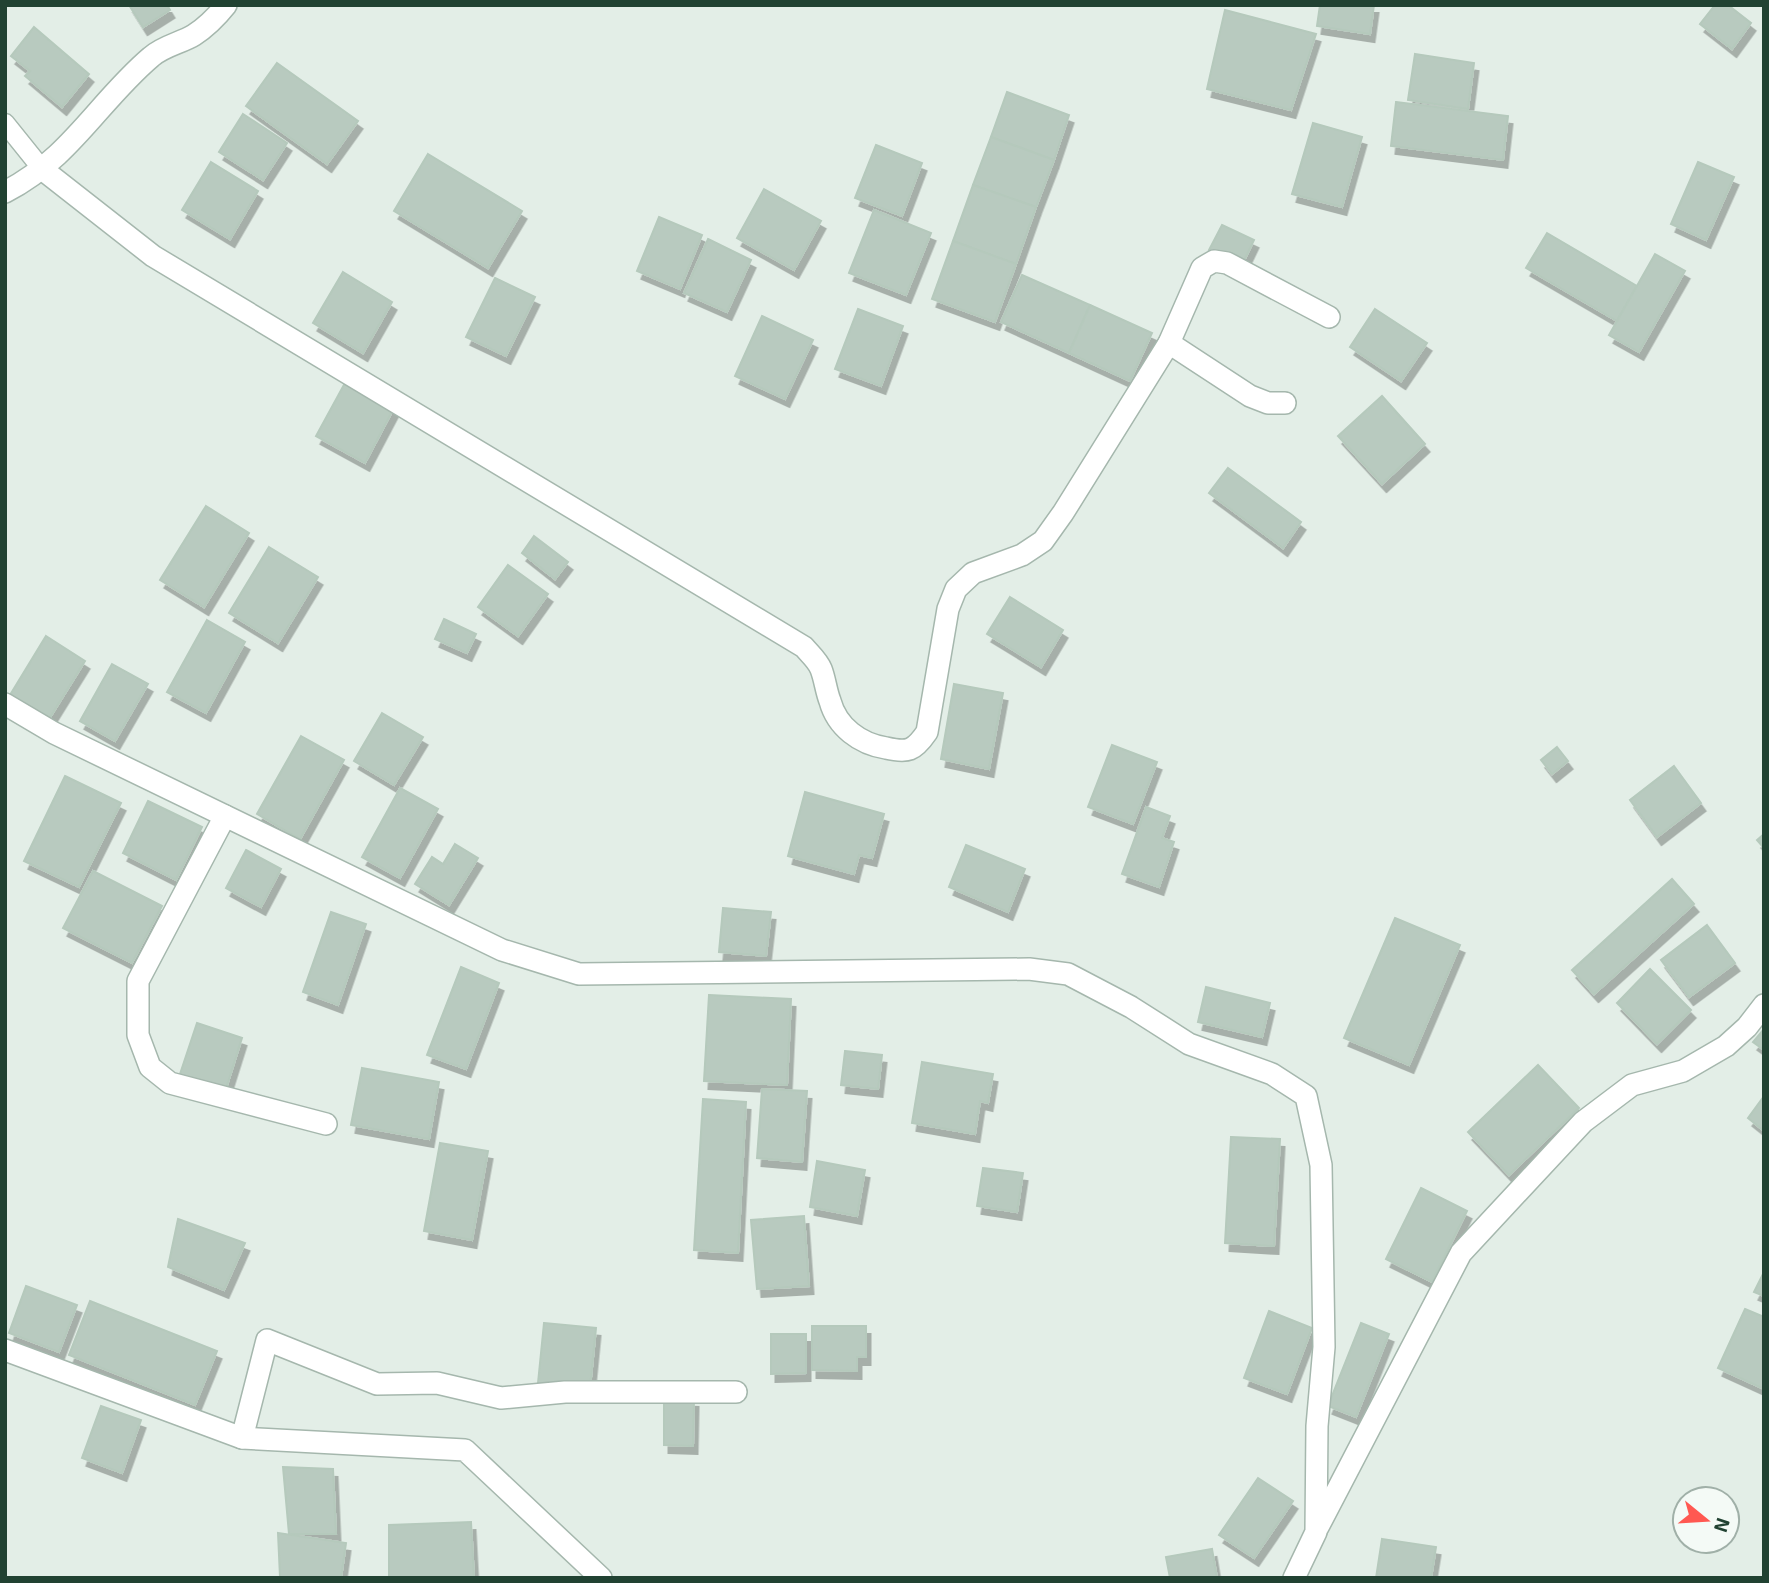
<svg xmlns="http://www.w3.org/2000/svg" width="1769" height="1583" font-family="'Exo 2',sans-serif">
  <defs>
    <filter id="shadow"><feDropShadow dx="4.5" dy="8" stdDeviation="0" flood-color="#0004"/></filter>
  </defs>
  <rect width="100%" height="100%" fill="#e3eee7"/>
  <g fill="#b8cabf" stroke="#b5c9bc" stroke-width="2" filter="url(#shadow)">
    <polygon points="129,5 167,5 170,10 143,27"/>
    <polygon points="1320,5 1374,5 1370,34 1317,26"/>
    <polygon points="1715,5 1728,5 1751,23 1732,49 1700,24"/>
    <polygon points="1225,10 1316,34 1291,110 1207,89"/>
    <polygon points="34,27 89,74 62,107 25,76 30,71 11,56"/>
    <polygon points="1415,54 1474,63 1468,109 1408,100"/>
    <polygon points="277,63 358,121 327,164 246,106"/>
    <polygon points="1007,92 1069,115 1054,160 991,137"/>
    <polygon points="1396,102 1508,116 1503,160 1391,146"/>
    <polygon points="243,114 287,143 263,180 219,152"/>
    <polygon points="1313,123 1362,137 1342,207 1292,194"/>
    <polygon points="991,137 1054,160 1036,207 973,185"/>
    <polygon points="876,145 922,163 902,216 855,198"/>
    <polygon points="428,154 522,211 488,268 394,211"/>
    <polygon points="211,162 258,191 230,239 182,210"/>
    <polygon points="1698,162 1734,177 1706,240 1671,224"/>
    <polygon points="973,185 1036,207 1016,264 953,241"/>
    <polygon points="764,189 821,221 794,270 737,238"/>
    <polygon points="874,210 931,233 906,295 849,273"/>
    <polygon points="659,217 702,235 680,289 637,271"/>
    <polygon points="1222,225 1254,240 1242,265 1209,250"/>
    <polygon points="1547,233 1637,286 1617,321 1526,268"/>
    <polygon points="708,239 751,260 727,312 684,293"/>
    <polygon points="953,241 1016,264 995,322 932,299"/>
    <polygon points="1655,254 1685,271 1639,352 1609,335"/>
    <polygon points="343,272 392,302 363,353 313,323"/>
    <polygon points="1022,275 1090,305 1069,353 1001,322"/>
    <polygon points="495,278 535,297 506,356 466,337"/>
    <polygon points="1090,305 1152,333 1130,381 1069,353"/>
    <polygon points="858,309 903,326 881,386 835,369"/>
    <polygon points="1375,309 1427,343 1401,381 1350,347"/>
    <polygon points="762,316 813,340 785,399 735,376"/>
    <polygon points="346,381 394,408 365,463 316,436"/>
    <polygon points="1382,396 1425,444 1382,484 1338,436"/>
    <polygon points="1228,468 1301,522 1283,548 1209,493"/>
    <polygon points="206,506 249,533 204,607 160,580"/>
    <polygon points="534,536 568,562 555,579 522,553"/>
    <polygon points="269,547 318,577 278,643 229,613"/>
    <polygon points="508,565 548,594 518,636 478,607"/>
    <polygon points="1010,597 1063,630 1041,667 987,634"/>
    <polygon points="444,619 476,634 467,653 435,639"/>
    <polygon points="207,620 245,642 206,713 167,692"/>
    <polygon points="46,636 85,661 46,724 7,700"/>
    <polygon points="112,664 148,684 115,741 80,721"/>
    <polygon points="954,684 1003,693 989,769 941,759"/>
    <polygon points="382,713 423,737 394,785 354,761"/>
    <polygon points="301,736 344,760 300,839 257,814"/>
    <polygon points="1112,745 1157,762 1133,824 1088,807"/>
    <polygon points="1557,747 1568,761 1552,774 1541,760"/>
    <polygon points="1674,766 1701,803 1657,837 1630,800"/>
    <polygon points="65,776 121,803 79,887 24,861"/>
    <polygon points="400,788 438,809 400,878 362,857"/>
    <polygon points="805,792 884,814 872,858 859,855 854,874 788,856"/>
    <polygon points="148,801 202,827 176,880 123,853"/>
    <polygon points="1146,807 1170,816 1162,838 1174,842 1159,887 1122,874"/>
    <polygon points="1764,834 1764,848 1757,840"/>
    <polygon points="455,844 478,858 449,905 415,884 432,857 443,864"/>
    <polygon points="966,845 1025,869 1008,912 949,887"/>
    <polygon points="246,850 281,869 261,907 226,888"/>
    <polygon points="93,871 162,906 132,963 63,928"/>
    <polygon points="1672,879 1694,904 1594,994 1572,970"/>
    <polygon points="723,908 771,912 766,956 719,952"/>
    <polygon points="331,912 366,924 338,1005 303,992"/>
    <polygon points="1395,918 1460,945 1409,1065 1344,1038"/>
    <polygon points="1707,925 1735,963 1689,997 1661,960"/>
    <polygon points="461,967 499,983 466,1069 427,1055"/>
    <polygon points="1650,969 1691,1010 1657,1044 1617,1003"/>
    <polygon points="1206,987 1270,1003 1262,1037 1198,1022"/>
    <polygon points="709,995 791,999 787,1085 704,1081"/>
    <polygon points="197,1023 242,1038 224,1095 178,1080"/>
    <polygon points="1764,1029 1764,1050 1753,1042"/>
    <polygon points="845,1051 882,1055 878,1089 841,1085"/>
    <polygon points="922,1062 993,1074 988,1103 980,1101 975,1134 912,1123"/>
    <polygon points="1538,1065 1579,1108 1509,1175 1468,1132"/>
    <polygon points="362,1068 439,1082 429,1139 351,1125"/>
    <polygon points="762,1089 807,1091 802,1162 757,1158"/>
    <polygon points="1764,1096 1764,1131 1748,1118"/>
    <polygon points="703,1099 746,1102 738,1253 694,1250"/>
    <polygon points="1231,1137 1280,1139 1274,1246 1225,1243"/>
    <polygon points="440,1143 488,1151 472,1240 424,1231"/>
    <polygon points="817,1161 865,1170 857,1216 810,1207"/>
    <polygon points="983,1168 1023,1173 1017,1212 977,1206"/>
    <polygon points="1421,1188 1467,1211 1432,1282 1386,1259"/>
    <polygon points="804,1216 809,1286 757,1289 751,1220"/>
    <polygon points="178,1219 245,1243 224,1290 168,1267"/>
    <polygon points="1764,1272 1764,1296 1754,1292"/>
    <polygon points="26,1286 77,1305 59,1352 9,1333"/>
    <polygon points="90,1301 217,1351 195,1405 69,1355"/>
    <polygon points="1745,1309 1764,1317 1764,1389 1718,1368"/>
    <polygon points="1269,1311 1312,1328 1287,1394 1244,1378"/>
    <polygon points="544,1323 596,1328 590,1388 538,1383"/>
    <polygon points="1361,1323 1389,1334 1356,1417 1328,1406"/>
    <polygon points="812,1326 866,1326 866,1357 857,1357 857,1371 812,1370"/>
    <polygon points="771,1334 806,1334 806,1373 771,1374"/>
    <polygon points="664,1398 694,1399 693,1446 664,1445"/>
    <polygon points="101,1406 141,1420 122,1473 82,1458"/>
    <polygon points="283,1467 333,1469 336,1534 289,1534"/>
    <polygon points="1258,1478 1293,1501 1254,1558 1219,1535"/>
    <polygon points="471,1522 474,1578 389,1578 389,1525"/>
    <polygon points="278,1533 346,1543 341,1578 280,1577"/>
    <polygon points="1382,1539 1436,1547 1431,1578 1376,1578"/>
    <polygon points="1212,1549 1217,1578 1170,1578 1166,1557"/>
  </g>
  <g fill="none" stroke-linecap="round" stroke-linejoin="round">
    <defs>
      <polyline id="lane" points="5,123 42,169"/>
      <g id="street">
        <path d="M42 169 153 256 804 647C810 654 818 661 821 669 825 679 826 691 830 701 837 727 860 744 886 748 908 753 914 751 927 732L948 609 956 589 973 573 1022 555 1043 541 1063 513 1169 343 1202 268 1214 261 1227 263 1329 317"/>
        <path d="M5 192C71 158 98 102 151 57 163 46 181 43 194 35 205 28 218 15 226 5"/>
        <polyline points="1169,343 1250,396 1268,403 1285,403"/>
        <polyline points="5,704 54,733 502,950 579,974 1029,969 1068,974 1131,1007 1189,1044 1272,1074 1306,1096 1321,1165 1324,1347 1317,1426 1316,1532 1294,1578"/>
        <polyline points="225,816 138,981 138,1035 150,1067 170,1083 326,1124"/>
        <polyline points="5,1350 242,1438 267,1340 377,1384 437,1383 501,1398 565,1392 736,1392"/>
        <polyline points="242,1438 465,1450 601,1578"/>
        <polyline points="1318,1527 1461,1253 1583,1122 1632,1085 1683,1071 1726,1046 1747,1027 1764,1005"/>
      </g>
    </defs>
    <use href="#lane" stroke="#a5b7ad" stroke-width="21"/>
    <use href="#street" stroke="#a5b7ad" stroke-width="24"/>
    <use href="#lane" stroke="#fff" stroke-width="18"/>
    <use href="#street" stroke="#fff" stroke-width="21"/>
  </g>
  <rect width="1769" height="1583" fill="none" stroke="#214232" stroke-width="14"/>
  <g transform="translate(1706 1520) rotate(108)"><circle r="33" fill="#f4faf6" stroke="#a0b0a8" stroke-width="2"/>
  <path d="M0-5L12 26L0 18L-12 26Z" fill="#ff5851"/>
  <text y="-10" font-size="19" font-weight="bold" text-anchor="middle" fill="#214232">N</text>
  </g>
</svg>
